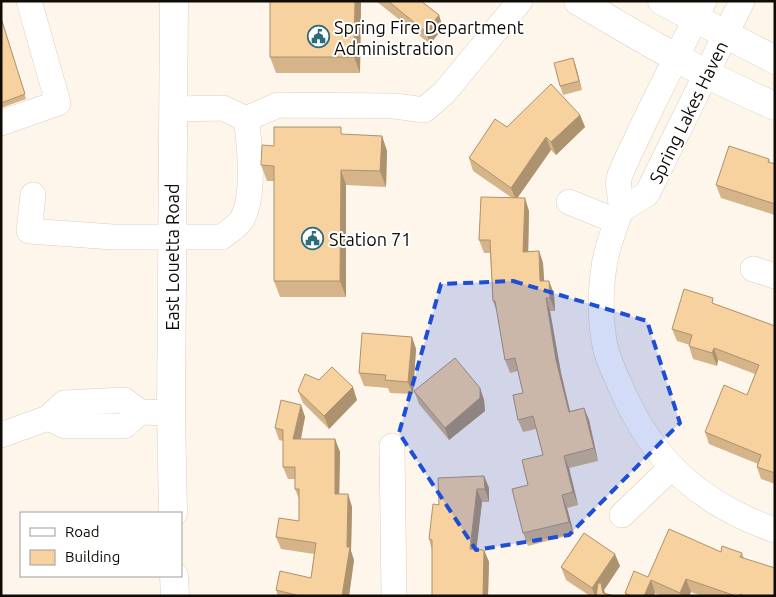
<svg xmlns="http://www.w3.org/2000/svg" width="776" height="597" font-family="Ubuntu,sans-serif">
  <rect width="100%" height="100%" fill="#fff6eb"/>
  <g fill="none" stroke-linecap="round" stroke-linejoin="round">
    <defs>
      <g id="minor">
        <path d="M704 1C684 43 662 85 642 127 635 143 626 159 620 175 615 186 624 201 620 212 614 231 606 248 604 267 600 291 600 326 606 350 610 365 617 378 623 392 654 462 702 505 775 530"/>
        <polyline points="246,119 278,105 395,106 424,110 444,93 520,1"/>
        <polyline points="1,123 58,103 29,1"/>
        <path d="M33 195 29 231 113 237H222C228 232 238 226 242 219 255 196 250 145 246 119L223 108 173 109"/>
        <polyline points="569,202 616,221"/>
        <polyline points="621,210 647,194 742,1"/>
        <polyline points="753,269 775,276"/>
        <polyline points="48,418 65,426 124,426 140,412"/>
        <polyline points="1,435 48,418 64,403 124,400 140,412 171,413"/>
        <polyline points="392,446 394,596"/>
        <polyline points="622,515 672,467"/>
      </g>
      <g id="major">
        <path d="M578 1C642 39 706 77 775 106"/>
        <polyline points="662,1 775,60"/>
        <polyline points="173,513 171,413 174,1"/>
        <polyline points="174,576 175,596"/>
      </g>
    </defs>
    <use href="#minor" stroke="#dbcdbb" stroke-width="26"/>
    <use href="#major" stroke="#dbcdbb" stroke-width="29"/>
    <use href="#minor" stroke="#fff" stroke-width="25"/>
    <use href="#major" stroke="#fff" stroke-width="28"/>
  </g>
  <g fill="#d4b488">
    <polygon points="361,1 360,73 276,73 270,57"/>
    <polygon points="376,1 421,1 443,28 430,44"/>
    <polygon points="1,17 26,99 1,108"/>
    <polygon points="573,58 576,67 582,90 563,95 560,86"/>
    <polygon points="580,115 585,127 556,155 551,150 517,198 529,211 528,251 539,251 543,263 544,281 549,281 554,294 555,311 550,311 561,373 570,411 584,408 589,420 598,461 569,468 578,505 567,508 574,534 528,546 523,533 528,485 543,455 536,429 523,432 518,420 523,393 518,371 510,373 505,360 497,312 493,301 490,253 484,253 479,240 512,198 473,171 469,158"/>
    <polygon points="344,135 382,136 387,151 386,187 346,185 346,297 280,297 274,281 274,181 267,181 261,165 274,146"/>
    <polygon points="769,159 770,163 775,164 775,215 721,198 716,185"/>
    <polygon points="715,304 775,326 775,484 761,479 757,467 758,464 709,444 705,432 747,395 755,374 718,360 717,366 693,359 689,346 690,345 677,341 672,329"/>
    <polygon points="412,337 416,349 413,394 390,393 388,388 364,386 359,373"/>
    <polygon points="319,380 357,400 329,429 303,403 298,391"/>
    <polygon points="480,388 484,400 485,411 449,440 419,404 414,391"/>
    <polygon points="301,405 305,417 301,439 335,439 340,452 339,494 348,494 352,507 351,551 354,560 349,596 278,596 276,590 311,578 314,554 281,549 276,537 299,521 299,499 295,489 295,479 288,479 283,467 283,441 279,440 275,428"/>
    <polygon points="484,476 489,488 489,502 482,502 476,549 484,550 489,562 488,596 432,596 432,550 429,539 439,505"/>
    <polygon points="721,552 742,553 744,558 775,596 702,596 691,592 689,596 661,596 655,593 654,596 626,596 625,593 648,577"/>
    <polygon points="620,566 604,590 605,594 615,596 590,596 566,580 561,567"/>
  </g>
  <g fill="#ad926f">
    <polygon points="355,1 361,1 360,73 354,57"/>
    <polygon points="439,15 443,28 430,44 426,32"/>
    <polygon points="573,58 576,67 582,90 579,81"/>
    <polygon points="580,115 585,127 556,155 551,142"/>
    <polygon points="382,136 387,151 386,187 380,171"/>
    <polygon points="546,137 551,150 516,200 511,188"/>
    <polygon points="341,170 346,185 346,297 340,281"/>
    <polygon points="525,198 529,211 528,264 523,252"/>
    <polygon points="539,251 543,263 545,294 540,281"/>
    <polygon points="549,281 554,294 555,311 550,298"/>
    <polygon points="546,298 550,311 561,373 573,424 569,412 556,360"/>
    <polygon points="412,337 416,349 413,394 408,382"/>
    <polygon points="714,348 718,360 717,366 712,353"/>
    <polygon points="353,387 357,400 329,429 324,416"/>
    <polygon points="480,388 484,400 485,411 449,440 445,428"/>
    <polygon points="301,405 305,417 298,452 293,439"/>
    <polygon points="584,408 589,420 598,461 594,448"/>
    <polygon points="335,439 340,452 339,507 335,494"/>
    <polygon points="564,456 569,468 578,505 573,492"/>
    <polygon points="484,476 489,488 489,502 485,489"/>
    <polygon points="477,489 482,502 475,562 470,549"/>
    <polygon points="348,494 352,507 351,551 354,560 349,596 342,596 347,547"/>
    <polygon points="562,495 567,508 574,534 569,522"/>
    <polygon points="484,550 489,562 488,596 483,596"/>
    <polygon points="615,554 620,566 604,590 606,596 595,596 592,588"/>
    <polygon points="686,579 691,592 689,596 681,596 680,593"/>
    <polygon points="651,580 655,593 654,596 644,596"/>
  </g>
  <g fill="#f7d19e" stroke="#ad926f">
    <polygon points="270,1 355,1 354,57 270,57"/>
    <polygon points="388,1 421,1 439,15 426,32"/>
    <polygon points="1,18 25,94 1,103"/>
    <polygon points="573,58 579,81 560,86 554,63"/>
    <polygon points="551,84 580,115 551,142 546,137 511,188 469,158 495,119 507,127"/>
    <polygon points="274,127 341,127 341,134 382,136 380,171 341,170 340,281 274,281 274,166 261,165 262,145 274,146"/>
    <polygon points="729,146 769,159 768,162 775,164 775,204 716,185"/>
    <polygon points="481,197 525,198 523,252 539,251 540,281 549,281 550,298 546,298 556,360 569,412 584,408 594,448 564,456 573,492 562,495 569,522 523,533 512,489 528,485 522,460 543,455 533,416 518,420 513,395 523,393 515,358 505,360 495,301 493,301 490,240 479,240"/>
    <polygon points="684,289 713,298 712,303 775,326 775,473 757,467 761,455 705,432 724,385 747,395 759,365 714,348 712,353 689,346 692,335 672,329"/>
    <polygon points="362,333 412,337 408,382 385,380 386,375 359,373"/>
    <polygon points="455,358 480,388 480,398 445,428 414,391"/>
    <polygon points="332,367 353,387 324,416 298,391 305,374 319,380"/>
    <polygon points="281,400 301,405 293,439 335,439 335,494 348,494 347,547 350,547 342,596 300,596 276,590 280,571 311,578 316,543 276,537 279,518 299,521 299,489 295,489 295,467 283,467 283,430 275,428"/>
    <polygon points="484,476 485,489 477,489 470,549 484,550 483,596 432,596 432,540 429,539 433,504 439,505 438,478"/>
    <polygon points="669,529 721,552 722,546 742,553 740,557 775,568 775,596 744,596 740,594 739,596 736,596 686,579 680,593 651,580 644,596 632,596 625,593 634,571 648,577"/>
    <polygon points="584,533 615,554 592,588 561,567"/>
    <polygon points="598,583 601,583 603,593 615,596 596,596"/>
  </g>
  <path fill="#1d4ed8" fill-opacity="0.2" stroke="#1d4ed8" stroke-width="4" stroke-dasharray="10 6" stroke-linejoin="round" d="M513 281 647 321 680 423 569 535 476 550 399 433 441 284Z"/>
  <defs>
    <symbol id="civic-ring" viewBox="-11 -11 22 22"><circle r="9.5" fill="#fff" stroke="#2b6a7f" stroke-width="1.5"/><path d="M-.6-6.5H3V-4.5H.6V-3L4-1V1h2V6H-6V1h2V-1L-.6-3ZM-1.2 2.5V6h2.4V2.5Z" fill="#2b6a7f"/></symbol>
  </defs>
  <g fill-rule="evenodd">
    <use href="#civic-ring" x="306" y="24" width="25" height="25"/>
    <use href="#civic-ring" x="300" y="226" width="25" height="25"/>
  </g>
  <g text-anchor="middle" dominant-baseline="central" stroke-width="4" stroke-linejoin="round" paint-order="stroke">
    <g font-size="18" fill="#0f0b05" stroke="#fff" text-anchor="start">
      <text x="334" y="27">Spring Fire Department<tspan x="334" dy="21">Administration</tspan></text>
      <text x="329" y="239">Station 71</text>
    </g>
    <g font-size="18" fill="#0f0b05" stroke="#fff">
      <text transform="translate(688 112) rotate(-64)">Spring Lakes Haven</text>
      <text transform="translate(172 257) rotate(-90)">East Louetta Road</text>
    </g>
  </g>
  <rect width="776" height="597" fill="none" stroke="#0f0b05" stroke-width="5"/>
  <rect x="20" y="512" width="162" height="65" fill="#ffffff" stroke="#9f9d9b"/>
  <rect x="30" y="528" width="25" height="8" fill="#ffffff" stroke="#9f9d9b"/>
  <text x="65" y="537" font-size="15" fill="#0f0b05">Road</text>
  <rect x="30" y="550" width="25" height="15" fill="#f7d19e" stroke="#9f9d9b"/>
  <text x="65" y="562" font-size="15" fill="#0f0b05">Building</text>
</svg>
